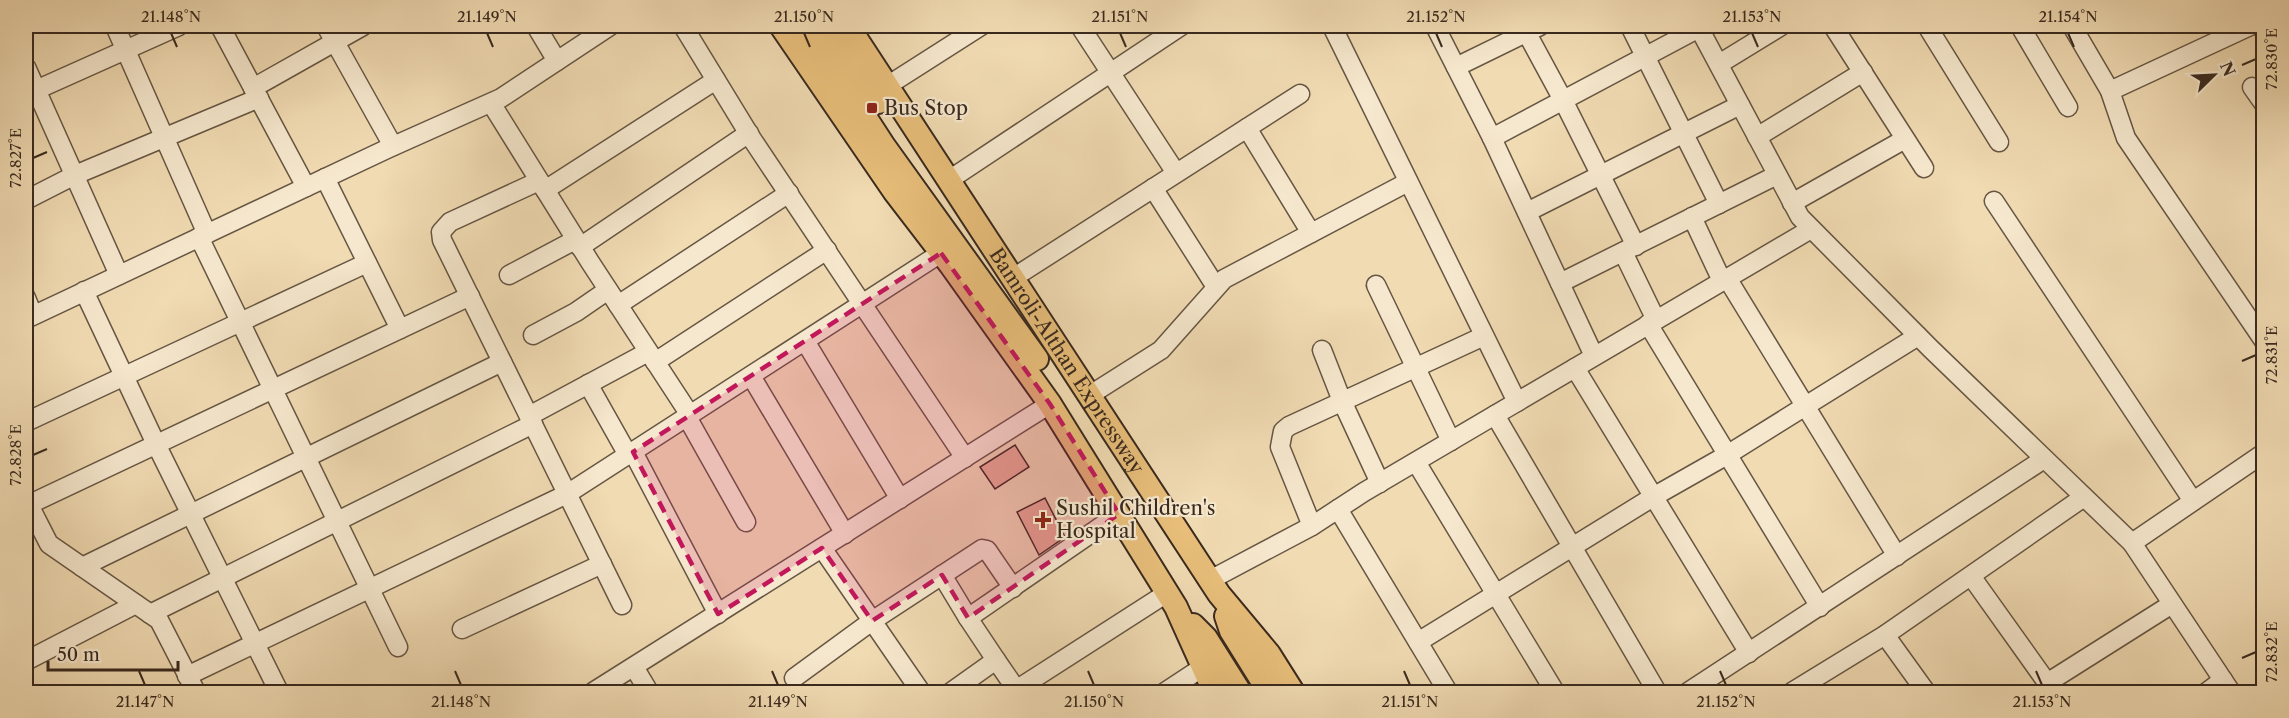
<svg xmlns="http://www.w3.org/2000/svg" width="2289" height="718" font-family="'Libre Caslon Text',serif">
  <rect width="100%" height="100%" fill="#f1dbb3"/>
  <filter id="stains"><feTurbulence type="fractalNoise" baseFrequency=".00333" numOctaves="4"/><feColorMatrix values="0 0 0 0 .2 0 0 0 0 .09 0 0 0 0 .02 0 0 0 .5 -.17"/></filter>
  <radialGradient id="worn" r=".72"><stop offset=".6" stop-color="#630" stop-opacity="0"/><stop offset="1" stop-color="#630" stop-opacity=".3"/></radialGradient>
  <g fill="#e8b094" stroke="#38291e" stroke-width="1.5">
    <polygon points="1015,445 1029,467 995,489 980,467"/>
    <polygon points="1045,498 1065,537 1039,555 1017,512"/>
  </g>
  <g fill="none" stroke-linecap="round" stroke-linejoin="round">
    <defs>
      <g id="minor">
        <polyline points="115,26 207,234"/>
        <polyline points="220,26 306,187"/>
        <polyline points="326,26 393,146"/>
        <polyline points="536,26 557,61"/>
        <polyline points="683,26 752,139 965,458"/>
        <polyline points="1080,26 1176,173"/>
        <polyline points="1332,26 1517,402"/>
        <polyline points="1435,26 1492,138 1699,28 1698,26"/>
        <polyline points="1523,26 1563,100 1636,246"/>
        <polyline points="1630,26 1719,204"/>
        <polyline points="1833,26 1924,168"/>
        <polyline points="1927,26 1999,142"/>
        <polyline points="2020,26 2068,107"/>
        <polyline points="2072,26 2110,91 2126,138 2264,341"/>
        <polyline points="2261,26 2264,31"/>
        <polyline points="1699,28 1800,217 1931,349 2132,543"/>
        <polyline points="1719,64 1781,26"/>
        <polyline points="26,67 119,275"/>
        <polyline points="1456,67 1540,26"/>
        <polyline points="887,86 981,26"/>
        <polyline points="2252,87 2264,104"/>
        <polyline points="253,88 363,26"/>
        <polyline points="36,90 179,26"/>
        <polyline points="2110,91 2250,26"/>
        <polyline points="491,103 590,262 690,415"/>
        <polyline points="1247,128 1311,233"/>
        <polyline points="1757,137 1863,72"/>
        <polyline points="1492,138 1594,356"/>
        <polyline points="325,178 400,329"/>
        <polyline points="949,180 1181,26"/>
        <polyline points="539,181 450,222 441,232 442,240 622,605"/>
        <polyline points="1153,188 1216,287"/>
        <polyline points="545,190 716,80"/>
        <polyline points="26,200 75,175 259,98"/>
        <polyline points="1994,201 2193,501"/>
        <polyline points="1792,203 1905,139"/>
        <polyline points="1527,212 1740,105"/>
        <polyline points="1692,217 1722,281"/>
        <polyline points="199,237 398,647"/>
        <polyline points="580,247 749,133"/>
        <polyline points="1623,252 1656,320"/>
        <polyline points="509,275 575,240"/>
        <polyline points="1013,278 1300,94"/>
        <polyline points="1727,278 1897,556"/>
        <polyline points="1560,283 1777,175"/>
        <polyline points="1376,285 1451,441"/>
        <polyline points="84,291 156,444 279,692"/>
        <polyline points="26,298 33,315"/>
        <polyline points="618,305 789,193"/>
        <polyline points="26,319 389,148 501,98 610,26"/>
        <polyline points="1648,324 1820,607"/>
        <polyline points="533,335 576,312 608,290"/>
        <polyline points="805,341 900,499"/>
        <polyline points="1322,350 1342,401 1380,483"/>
        <polyline points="655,362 827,250"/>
        <polyline points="1575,368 1749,653"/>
        <polyline points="751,376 845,534"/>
        <polyline points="588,384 628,455"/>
        <polyline points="1090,395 1161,350 1224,279 1408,182"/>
        <polyline points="1495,415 1657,692"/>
        <polyline points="529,416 648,352"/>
        <polyline points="687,417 746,522"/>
        <polyline points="26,422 367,263"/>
        <polyline points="633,452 718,614"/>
        <polyline points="1416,462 1555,692"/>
        <polyline points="26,499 49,544 159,620 196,692"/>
        <polyline points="28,505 470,296"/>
        <polyline points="1338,509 1448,692"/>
        <polyline points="1312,526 1280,447 1283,431 1289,426 1484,336"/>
        <polyline points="822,548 921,692"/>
        <polyline points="82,567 502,362"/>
        <polyline points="942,575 968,618"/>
        <polyline points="1971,576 2053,691"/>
        <polyline points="1210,580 1312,526 1364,492 1811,229"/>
        <polyline points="150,614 533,424"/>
        <polyline points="462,629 602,564"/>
        <polyline points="1885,635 1926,692"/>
        <polyline points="1418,642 1653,497 1727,455 1918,336"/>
        <polyline points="996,660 968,618 1119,514"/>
        <polyline points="26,661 136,604"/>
        <polyline points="634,667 649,692"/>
        <polyline points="187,676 567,494 941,253"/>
        <polyline points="794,678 872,621 982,549 987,550 1013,588"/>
        <polyline points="2047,683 2172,604"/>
        <polyline points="1016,690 1167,593"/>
        <polyline points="593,692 1050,404"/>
        <polyline points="951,692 996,660 1018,692"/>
        <polyline points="1165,692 1203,667"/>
        <polyline points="1688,692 2044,459"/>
        <polyline points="1792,692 1885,635 2084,497"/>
        <polyline points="2207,692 2223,680"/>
        <polyline points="2231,692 2132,543 2264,453"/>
      </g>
      <g id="major">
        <polyline points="781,26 894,191 950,264 1050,404 1176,607 1208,678 1217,692"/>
        <polyline points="806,26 884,146 1037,359"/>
        <polyline points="829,26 879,102"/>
        <path id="s1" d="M848 26 1219 594 1269 654 1293 692"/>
        <polyline points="1226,616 1231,631 1269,692"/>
        <polyline points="1193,625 1206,638 1240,692"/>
      </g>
    </defs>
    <use href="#minor" stroke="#665643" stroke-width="21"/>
    <use href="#major" stroke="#38291e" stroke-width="26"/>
    <use href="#minor" stroke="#f6e8ce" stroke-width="18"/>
    <use href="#major" stroke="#e8be7a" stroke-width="22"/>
  </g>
  <path fill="#c2185b" fill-opacity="0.2" stroke="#c2185b" stroke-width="4.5" stroke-dasharray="12 8" stroke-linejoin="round" d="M941 253 1050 404 1119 514 968 618 942 575 872 621 822 548 718 614 633 452Z"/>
  <path fill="none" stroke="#38291e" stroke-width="2" d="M171 33 177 47M487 33 493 47M804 33 810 47M1120 33 1126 47M1436 33 1442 47M1752 33 1758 47M2068 33 2074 47M2242 65 2256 59M33 158 47 152M2242 361 2256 355M33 455 47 449M2242 658 2256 652M139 671 145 685M455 671 461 685M772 671 778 685M1088 671 1094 685M1404 671 1410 685M1720 671 1726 685M2036 671 2042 685"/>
  <g fill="#8f2418" stroke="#f6e8ce" stroke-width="2">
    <rect x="866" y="102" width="12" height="12" rx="3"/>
    <path d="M1040 511h6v6h6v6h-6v6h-6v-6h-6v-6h6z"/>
  </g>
  <g text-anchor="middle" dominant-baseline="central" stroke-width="4.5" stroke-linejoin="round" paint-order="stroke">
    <g font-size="20" fill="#38291e" stroke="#f6e8ce" text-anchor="start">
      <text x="884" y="108">Bus Stop</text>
      <text x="1056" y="508">Sushil Children's<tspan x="1056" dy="23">Hospital</tspan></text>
    </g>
    <g font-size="20" fill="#38291e" stroke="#f6e8ce">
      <text stroke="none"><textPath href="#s1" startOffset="400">Bamroli-Althan Expressway</textPath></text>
    </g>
  </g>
  <rect width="2289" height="718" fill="none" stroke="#f1dbb3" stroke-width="66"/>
  <g transform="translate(2214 75) rotate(66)" stroke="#f6e8ce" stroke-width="4.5" paint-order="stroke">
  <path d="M0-4.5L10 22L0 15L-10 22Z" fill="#38291e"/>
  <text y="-9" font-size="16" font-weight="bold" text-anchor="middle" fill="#38291e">N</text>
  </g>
  <path d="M48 661v9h130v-9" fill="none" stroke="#38291e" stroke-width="3"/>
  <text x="57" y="661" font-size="18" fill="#38291e" stroke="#f6e8ce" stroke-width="4.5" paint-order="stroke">50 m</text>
  <rect x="33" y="33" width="2223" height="652" fill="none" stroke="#38291e" stroke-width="2"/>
  <g font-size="15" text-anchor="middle" fill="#38291e">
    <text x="171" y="22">21.148°N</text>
    <text x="487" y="22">21.149°N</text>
    <text x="804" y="22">21.150°N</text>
    <text x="1120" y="22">21.151°N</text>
    <text x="1436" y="22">21.152°N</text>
    <text x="1752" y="22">21.153°N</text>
    <text x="2068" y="22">21.154°N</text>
    <text transform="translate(2272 59) rotate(-90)" y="5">72.830°E</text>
    <text transform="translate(16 158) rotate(-90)" y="5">72.827°E</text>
    <text transform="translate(2272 355) rotate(-90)" y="5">72.831°E</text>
    <text transform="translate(16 455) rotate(-90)" y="5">72.828°E</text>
    <text transform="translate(2272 652) rotate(-90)" y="5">72.832°E</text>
    <text x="145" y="707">21.147°N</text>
    <text x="461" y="707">21.148°N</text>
    <text x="778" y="707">21.149°N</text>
    <text x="1094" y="707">21.150°N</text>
    <text x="1410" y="707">21.151°N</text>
    <text x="1726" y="707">21.152°N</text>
    <text x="2042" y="707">21.153°N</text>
  </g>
  <rect width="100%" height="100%" filter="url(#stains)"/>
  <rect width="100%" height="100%" fill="url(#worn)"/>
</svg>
